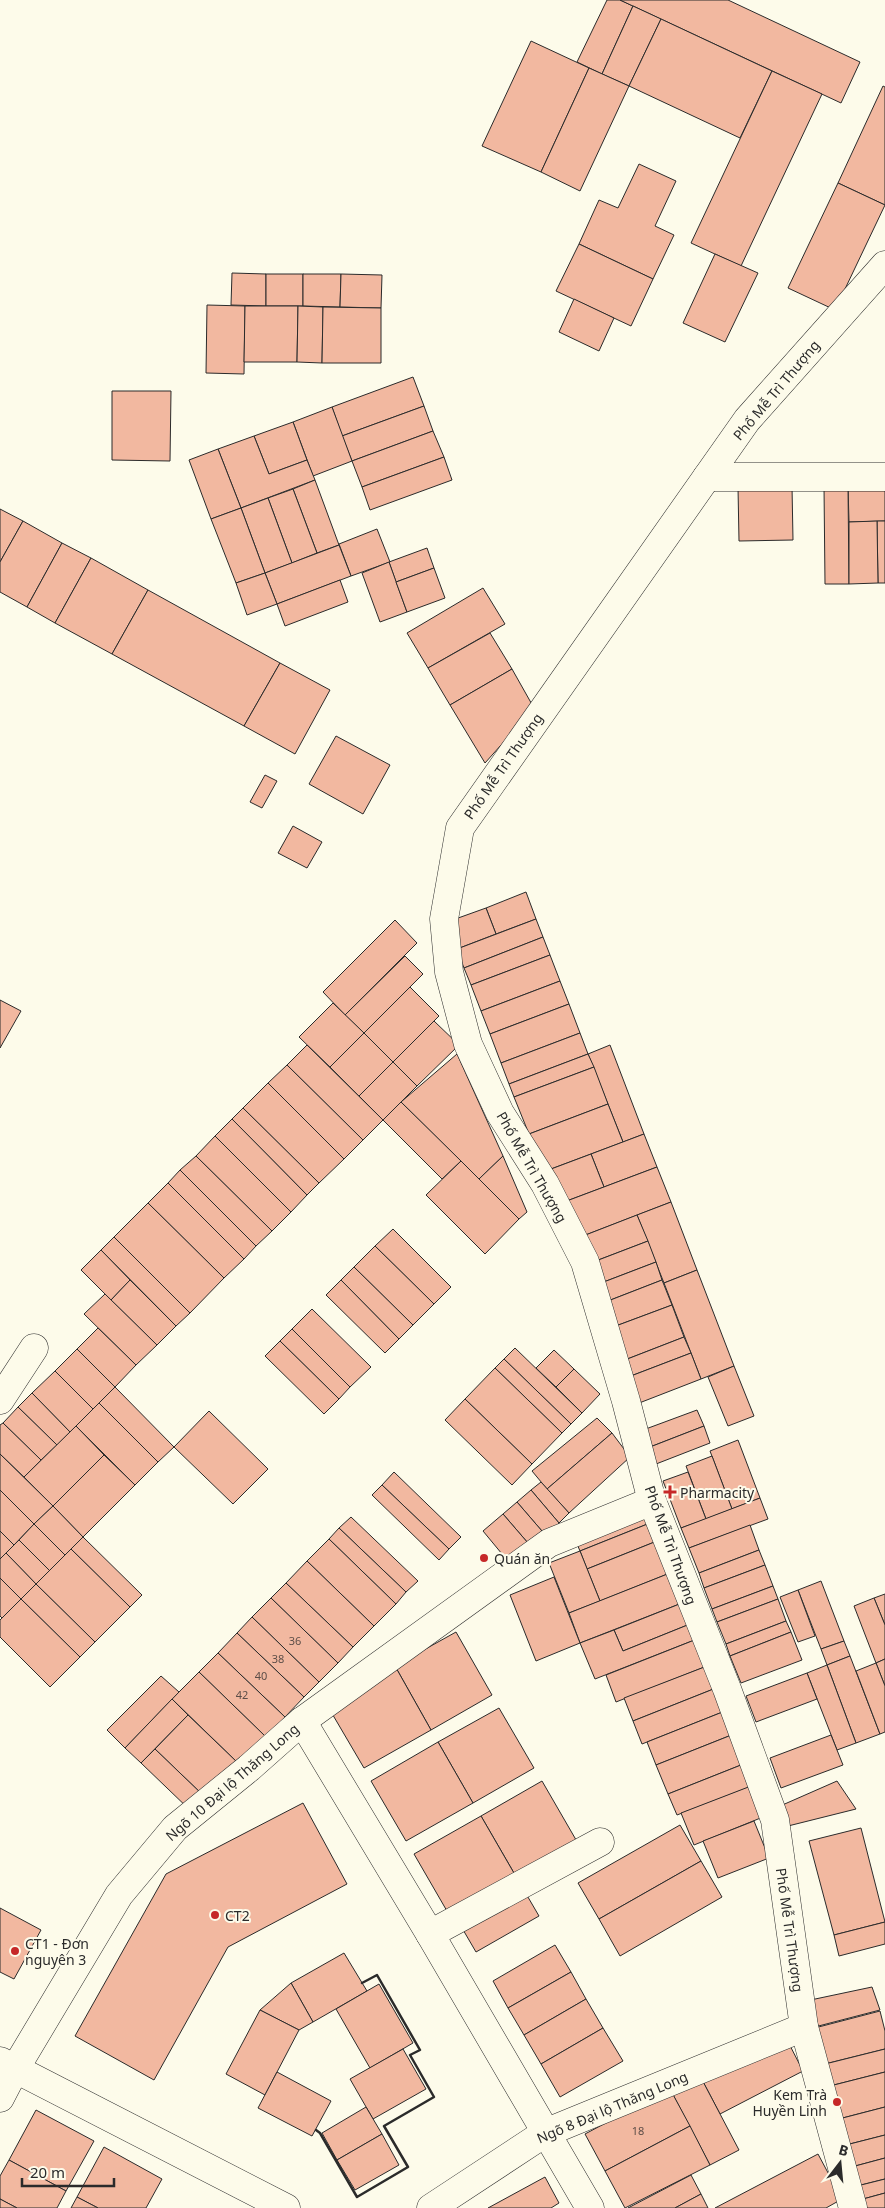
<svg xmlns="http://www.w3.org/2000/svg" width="885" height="2208" font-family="'Noto Sans',sans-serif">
  <rect width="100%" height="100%" fill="#fdfbea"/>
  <g fill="#f2b8a0" stroke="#2b2b2b">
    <polygon points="607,0 620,0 633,6 602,74 577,62"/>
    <polygon points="620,0 728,0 860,62 841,103"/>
    <polygon points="633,6 661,19 629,86 602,74"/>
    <polygon points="661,19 772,71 740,138 629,86"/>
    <polygon points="531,41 589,68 541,172 482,146"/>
    <polygon points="589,68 629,86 580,191 541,172"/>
    <polygon points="772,71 822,94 741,266 691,243"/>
    <polygon points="883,86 885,87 885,205 838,183"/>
    <polygon points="639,164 676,181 655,226 674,235 653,279 579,244 599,200 618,208"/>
    <polygon points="838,183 885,205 835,310 788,288"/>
    <polygon points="579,244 653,279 631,326 556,291"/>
    <polygon points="715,254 758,273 725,342 683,323"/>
    <polygon points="232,273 266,274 266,306 231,305"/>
    <rect x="266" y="274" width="37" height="32"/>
    <polygon points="303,274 341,274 340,307 303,306"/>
    <polygon points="341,274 382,275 381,308 340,307"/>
    <polygon points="574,299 614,318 599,351 559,332"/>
    <polygon points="207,305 245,306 244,374 206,373"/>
    <polygon points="245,306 298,306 297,362 244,362"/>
    <polygon points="298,306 323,307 322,363 297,362"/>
    <polygon points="323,307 381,308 381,363 322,363"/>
    <polygon points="413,377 424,406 342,436 332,407"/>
    <polygon points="112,391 171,391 170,461 112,460"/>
    <polygon points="424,406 433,431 352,461 342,436"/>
    <polygon points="332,407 352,461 313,476 293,422"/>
    <polygon points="293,422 307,460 269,474 254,436"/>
    <polygon points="433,431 444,457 362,487 352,461"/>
    <polygon points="254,436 269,474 307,460 315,480 241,508 218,449"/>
    <polygon points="218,449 241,508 211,519 189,460"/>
    <polygon points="444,457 452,480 370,510 362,487"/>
    <polygon points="315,480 339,545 317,553 293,489"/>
    <polygon points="885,485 885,521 849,522 848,486"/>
    <polygon points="792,486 793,540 739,541 738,487"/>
    <polygon points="824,486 848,486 849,584 825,584"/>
    <polygon points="293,489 317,553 292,563 268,498"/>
    <polygon points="268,498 292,563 265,573 241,508"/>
    <polygon points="241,508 265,573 236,583 211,519"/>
    <polygon points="0,509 23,521 0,562"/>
    <polygon points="23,521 62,543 27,607 0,592 0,562"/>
    <polygon points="877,521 885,521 885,583 878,583"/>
    <polygon points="877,521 878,583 849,584 849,522"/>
    <polygon points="377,529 390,562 351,576 339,544"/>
    <polygon points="62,543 91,558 55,623 27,607"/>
    <polygon points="339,545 351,576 277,604 265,573"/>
    <polygon points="427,548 434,568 396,582 389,562"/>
    <polygon points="91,558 148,590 112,654 55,623"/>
    <polygon points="389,562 407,612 380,622 362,573"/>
    <polygon points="434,568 445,598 407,612 396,582"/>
    <polygon points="265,573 277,604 247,615 236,583"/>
    <polygon points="340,580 348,602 285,626 277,604"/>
    <polygon points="483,588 505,624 428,668 407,633"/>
    <polygon points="148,590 280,663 244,726 112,654"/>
    <polygon points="490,633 512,669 450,705 428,668"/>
    <polygon points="280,663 330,690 295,754 244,726"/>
    <polygon points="512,669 534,708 485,763 450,705"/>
    <polygon points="336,736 390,765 363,814 309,784"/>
    <polygon points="265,775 277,781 262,808 250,802"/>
    <polygon points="293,826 322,842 307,868 278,853"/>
    <polygon points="526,892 536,919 496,934 486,908"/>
    <polygon points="486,908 496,934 457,949 447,922"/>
    <polygon points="536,919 543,937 464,968 457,949"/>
    <polygon points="395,920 417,943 345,1015 323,992"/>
    <polygon points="543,937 550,955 471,985 464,968"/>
    <polygon points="550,955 560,981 481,1011 471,985"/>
    <polygon points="405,956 423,974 364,1033 345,1015"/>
    <polygon points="560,981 569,1004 490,1034 481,1011"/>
    <polygon points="410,987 439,1016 393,1062 364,1033"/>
    <polygon points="0,1000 21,1011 0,1048"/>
    <polygon points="333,1003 364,1033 330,1067 299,1037"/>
    <polygon points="569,1004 580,1033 501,1063 490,1034"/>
    <polygon points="434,1021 459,1045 417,1086 393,1062"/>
    <polygon points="364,1033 393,1062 359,1096 330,1067"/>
    <polygon points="580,1033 588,1054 509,1084 501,1063"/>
    <polygon points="307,1045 383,1120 363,1140 287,1065"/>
    <polygon points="610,1045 644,1134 623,1142 588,1054"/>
    <polygon points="457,1054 503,1156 479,1179 401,1102"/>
    <polygon points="588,1054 594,1067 514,1097 509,1084"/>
    <polygon points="393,1062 417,1086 383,1120 359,1096"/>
    <polygon points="287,1065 363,1140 344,1159 268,1083"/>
    <polygon points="594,1067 608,1104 529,1134 514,1097"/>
    <polygon points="268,1083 344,1159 319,1183 243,1108"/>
    <polygon points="401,1102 461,1161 442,1179 383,1120"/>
    <polygon points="608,1104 623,1142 543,1172 529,1134"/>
    <polygon points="243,1108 319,1183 307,1195 232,1119"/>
    <polygon points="232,1119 307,1195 291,1212 215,1136"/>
    <polygon points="644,1134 657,1167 604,1187 591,1154"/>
    <polygon points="215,1136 291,1212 272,1231 196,1156"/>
    <polygon points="591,1154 604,1187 556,1205 543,1172"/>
    <polygon points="196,1156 272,1231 256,1246 180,1170"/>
    <polygon points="503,1156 527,1212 519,1219 479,1179"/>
    <polygon points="461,1161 519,1219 485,1254 426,1195"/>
    <polygon points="657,1167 671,1202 570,1241 556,1205"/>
    <polygon points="180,1170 256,1246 244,1259 168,1183"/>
    <polygon points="168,1183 244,1259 224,1278 148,1203"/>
    <polygon points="671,1202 697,1270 664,1283 637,1215"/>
    <polygon points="148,1203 224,1278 190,1313 114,1237"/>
    <polygon points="637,1215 648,1241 580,1267 570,1241"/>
    <polygon points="393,1229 451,1287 434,1304 375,1246"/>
    <polygon points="114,1237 190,1313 176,1326 101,1250"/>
    <polygon points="648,1241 656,1262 588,1288 580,1267"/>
    <polygon points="375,1246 434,1304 413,1325 354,1267"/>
    <polygon points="101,1250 130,1280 111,1300 81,1270"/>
    <polygon points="656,1262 662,1280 595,1306 588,1288"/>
    <polygon points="354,1267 413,1325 399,1339 341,1280"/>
    <polygon points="697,1270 734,1366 701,1379 664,1283"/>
    <polygon points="130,1280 176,1326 157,1345 111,1300"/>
    <polygon points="341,1280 399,1339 385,1353 326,1295"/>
    <polygon points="662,1280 672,1305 605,1330 595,1306"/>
    <polygon points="105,1294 157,1345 136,1365 84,1314"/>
    <polygon points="672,1305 684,1337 617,1363 605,1330"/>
    <polygon points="312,1309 371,1367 350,1387 292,1329"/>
    <polygon points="98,1328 136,1365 115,1387 77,1349"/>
    <polygon points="292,1329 350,1387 339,1399 280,1341"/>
    <polygon points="684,1337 691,1353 623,1379 617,1363"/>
    <polygon points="280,1341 339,1399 324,1414 265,1356"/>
    <polygon points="515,1348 582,1413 571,1424 504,1359"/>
    <polygon points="77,1349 115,1387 93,1409 55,1371"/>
    <polygon points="554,1350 574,1369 556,1387 536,1368"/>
    <polygon points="691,1353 701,1379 634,1405 623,1379"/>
    <polygon points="504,1359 571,1424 562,1433 495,1368"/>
    <polygon points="734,1366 754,1416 728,1426 708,1377"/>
    <polygon points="495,1368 562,1433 532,1464 465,1399"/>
    <polygon points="574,1369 600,1394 582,1413 556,1387"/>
    <polygon points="55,1371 93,1409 70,1432 32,1393"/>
    <polygon points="115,1387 174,1447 158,1462 99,1403"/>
    <polygon points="32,1393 70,1432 57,1445 18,1407"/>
    <polygon points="465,1399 532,1464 512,1485 445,1420"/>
    <polygon points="99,1403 158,1462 135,1485 76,1426"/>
    <polygon points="18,1407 57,1445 41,1460 3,1423"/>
    <polygon points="697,1410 704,1426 650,1447 643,1430"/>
    <polygon points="209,1411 268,1469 233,1504 174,1447"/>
    <polygon points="597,1418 612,1433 547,1489 532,1471"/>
    <polygon points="3,1423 41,1460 24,1477 0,1454 0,1425"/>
    <polygon points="76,1426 104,1455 53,1506 24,1477"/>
    <polygon points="704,1426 710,1443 656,1464 650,1447"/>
    <polygon points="612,1433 630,1457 569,1513 547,1489"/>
    <polygon points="738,1440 760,1498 732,1509 710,1451"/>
    <polygon points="0,1454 53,1506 34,1524 0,1490"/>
    <polygon points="104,1455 135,1485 83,1537 53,1506"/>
    <polygon points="712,1456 732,1509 706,1519 686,1466"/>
    <polygon points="394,1472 461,1537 449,1549 382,1485"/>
    <polygon points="688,1472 706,1519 681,1528 663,1481"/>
    <polygon points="541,1482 569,1513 559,1523 531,1490"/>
    <polygon points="382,1485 449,1549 439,1560 372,1495"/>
    <polygon points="0,1490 34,1524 14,1545 0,1531"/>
    <polygon points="531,1490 559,1523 548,1538 517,1502"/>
    <polygon points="760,1498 768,1519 689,1548 681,1528"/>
    <polygon points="517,1502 548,1538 534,1550 503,1514"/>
    <polygon points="641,1502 650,1523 580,1551 571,1530"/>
    <polygon points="53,1506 83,1537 65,1555 34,1524"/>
    <polygon points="503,1514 534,1550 507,1560 483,1531"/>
    <polygon points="351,1517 418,1581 406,1592 339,1528"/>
    <polygon points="650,1523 657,1541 587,1569 580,1551"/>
    <polygon points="34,1524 65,1555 50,1571 19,1540"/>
    <polygon points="750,1525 759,1550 699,1573 689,1548"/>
    <polygon points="339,1528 406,1592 396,1604 329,1539"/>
    <polygon points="0,1531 14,1545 0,1559"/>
    <polygon points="83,1537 142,1595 130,1607 71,1549"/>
    <polygon points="329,1539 396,1604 374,1626 307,1561"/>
    <polygon points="19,1540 50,1571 36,1584 6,1553"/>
    <polygon points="657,1541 670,1573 600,1601 587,1569"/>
    <polygon points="71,1549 130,1607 95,1642 36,1584"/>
    <polygon points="759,1550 765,1565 704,1588 699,1573"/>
    <polygon points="580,1551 600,1601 569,1613 549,1563"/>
    <polygon points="6,1553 36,1584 21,1599 0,1578 0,1559"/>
    <polygon points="307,1561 374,1626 353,1647 286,1583"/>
    <polygon points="765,1565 773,1586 712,1609 704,1588"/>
    <polygon points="670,1573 682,1603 580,1643 569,1613"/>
    <polygon points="554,1577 580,1643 536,1661 510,1595"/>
    <polygon points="0,1578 21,1599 2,1618 0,1616"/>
    <polygon points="821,1581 844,1641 821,1649 798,1590"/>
    <polygon points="286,1583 353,1647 338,1663 271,1598"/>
    <polygon points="36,1584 95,1642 80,1657 21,1599"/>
    <polygon points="773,1586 778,1599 717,1622 712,1609"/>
    <polygon points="798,1590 815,1636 798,1642 780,1597"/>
    <polygon points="885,1594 885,1625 874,1598"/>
    <polygon points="271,1598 338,1663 319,1682 252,1617"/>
    <polygon points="874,1598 885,1625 885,1659 876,1663 854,1606"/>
    <polygon points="21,1599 80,1657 50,1687 0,1637 0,1620"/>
    <polygon points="778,1599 786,1621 726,1644 717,1622"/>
    <polygon points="682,1603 690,1624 623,1651 614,1630"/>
    <polygon points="252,1617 319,1682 304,1697 237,1633"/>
    <polygon points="786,1621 791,1632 730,1656 726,1644"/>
    <polygon points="690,1624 697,1639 595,1679 580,1643 614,1630 623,1651"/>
    <polygon points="456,1632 492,1695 431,1730 395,1666"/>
    <polygon points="791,1632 802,1660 741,1683 730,1656"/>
    <polygon points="237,1633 304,1697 285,1717 218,1653"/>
    <polygon points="697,1639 707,1666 616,1702 606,1675"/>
    <polygon points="844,1641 850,1656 827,1665 821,1649"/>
    <polygon points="218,1653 285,1717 266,1737 199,1672"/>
    <polygon points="850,1656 880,1734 856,1743 827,1665"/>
    <polygon points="885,1659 885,1686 876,1663"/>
    <polygon points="876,1663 885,1686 885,1732 880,1734 856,1671"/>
    <polygon points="827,1665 856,1743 837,1750 807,1673"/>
    <polygon points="395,1666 431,1730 364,1768 327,1705"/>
    <polygon points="707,1666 716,1688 633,1721 624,1698"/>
    <polygon points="199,1672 266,1737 239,1764 172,1699"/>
    <polygon points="807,1673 817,1699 756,1722 746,1696"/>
    <polygon points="161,1676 179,1692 125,1748 107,1730"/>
    <polygon points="716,1688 725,1711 642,1744 633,1721"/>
    <polygon points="172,1699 188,1715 141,1763 125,1748"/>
    <polygon points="499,1708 534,1768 473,1803 438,1742"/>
    <polygon points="725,1711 734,1734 656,1765 647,1742"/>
    <polygon points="188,1715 239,1764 206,1798 155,1749"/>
    <polygon points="734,1734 746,1763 668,1794 656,1765"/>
    <polygon points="831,1735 843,1765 781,1788 770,1758"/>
    <polygon points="438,1742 473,1803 406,1841 371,1781"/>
    <polygon points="155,1749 206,1798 192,1812 141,1763"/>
    <polygon points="746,1763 755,1785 677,1815 668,1794"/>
    <polygon points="542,1781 579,1845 518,1880 481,1816"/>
    <polygon points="837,1781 856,1809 776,1829 771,1810"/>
    <polygon points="751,1786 763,1817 694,1845 681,1813"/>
    <polygon points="303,1803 347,1884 228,1947 154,2080 75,2036 166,1874"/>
    <polygon points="481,1816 518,1880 451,1918 414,1854"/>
    <polygon points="754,1821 769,1858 718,1878 703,1841"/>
    <polygon points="680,1825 701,1861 599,1919 578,1883"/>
    <polygon points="861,1828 885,1922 834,1935 809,1841"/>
    <polygon points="701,1861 722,1897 620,1956 599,1919"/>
    <polygon points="525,1892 539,1916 476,1952 462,1928"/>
    <polygon points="0,1908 41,1930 14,1979 0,1972"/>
    <polygon points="885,1922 885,1944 839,1956 834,1935"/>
    <polygon points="555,1945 571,1972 508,2008 493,1981"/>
    <polygon points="344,1953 367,1991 313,2022 291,1983"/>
    <polygon points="571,1972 586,1999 524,2035 508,2008"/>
    <polygon points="291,1983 313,2022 299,2030 260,2010"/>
    <polygon points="379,1984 413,2043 370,2068 336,2009"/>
    <polygon points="872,1987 880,2010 807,2029 801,2002"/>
    <polygon points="586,1999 603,2028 541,2064 524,2035"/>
    <polygon points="260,2010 299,2030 265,2095 226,2074"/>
    <polygon points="880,2011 885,2031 885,2049 817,2066 807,2030"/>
    <polygon points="603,2028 623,2061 560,2097 541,2064"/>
    <polygon points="782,2030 803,2071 720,2114 699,2074"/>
    <polygon points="403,2049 426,2089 373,2119 350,2079"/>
    <polygon points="885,2049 885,2072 822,2088 817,2066"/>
    <polygon points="277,2072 331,2101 312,2136 258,2108"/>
    <polygon points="885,2072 885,2107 831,2121 822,2088"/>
    <polygon points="699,2074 739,2150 710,2165 670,2089"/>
    <polygon points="670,2089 690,2126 605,2171 585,2134"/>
    <polygon points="366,2107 382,2134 337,2160 322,2133"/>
    <polygon points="885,2107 885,2135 838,2147 831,2121"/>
    <polygon points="36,2110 94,2141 66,2191 9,2160"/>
    <polygon points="690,2126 710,2165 625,2208 605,2171"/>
    <polygon points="382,2134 399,2165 355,2190 337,2160"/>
    <polygon points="885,2135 885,2158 844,2169 838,2147"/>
    <polygon points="104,2147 162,2179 146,2208 98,2208 77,2197"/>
    <polygon points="818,2154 842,2199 826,2208 715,2208"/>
    <polygon points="885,2158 885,2179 849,2188 844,2169"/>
    <polygon points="9,2160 66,2191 57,2208 17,2208 0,2199 0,2176"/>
    <polygon points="691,2175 701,2194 675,2208 628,2208"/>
    <polygon points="545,2177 559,2203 551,2208 488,2208"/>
    <polygon points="885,2179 885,2193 852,2202 849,2188"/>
    <polygon points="885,2193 885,2208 854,2208 852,2202"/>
    <polygon points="701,2194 708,2208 675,2208"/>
    <polygon points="77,2197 98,2208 71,2208"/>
    <polygon points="0,2199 17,2208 0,2208"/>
  </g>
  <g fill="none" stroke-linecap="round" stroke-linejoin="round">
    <defs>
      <g id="minor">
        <polyline points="707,477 885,477"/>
        <polyline points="0,1400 34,1348"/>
        <polyline points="302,1721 430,1934 590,2208"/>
        <polyline points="430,1934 600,1842"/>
        <polyline points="0,2061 286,2208"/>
        <polyline points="0,2098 15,2069 119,1895 175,1828 249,1768 302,1721 549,1543 652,1501"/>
        <polyline points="431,2208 545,2133 804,2027"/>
        <polyline points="853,2208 804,2027 775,1820 727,1689 652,1501 626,1401 585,1262 545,1184 500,1113 468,1044 449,972 444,919 460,828 747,420 885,265"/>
      </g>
    </defs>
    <use href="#minor" stroke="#2b2b2b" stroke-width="29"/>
    <use href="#minor" stroke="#fdfbea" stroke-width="28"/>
    <polyline stroke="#2b2b2b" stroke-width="2.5" points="316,2130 320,2133 357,2197 408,2167 384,2126 434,2097 410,2055 420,2050 377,1975 362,1983"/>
  </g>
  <g fill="#c62828" stroke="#fdfbea" stroke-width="2">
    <path d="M667.5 1484.5h5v5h5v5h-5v5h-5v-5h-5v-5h5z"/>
    <circle cx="484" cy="1558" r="5"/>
    <circle cx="215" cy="1915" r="5"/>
    <circle cx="15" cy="1951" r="5"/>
    <circle cx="837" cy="2102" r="5"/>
  </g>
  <g text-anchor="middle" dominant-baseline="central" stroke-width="4" stroke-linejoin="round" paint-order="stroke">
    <g font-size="11" fill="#5d4e48">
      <text x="295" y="1640">36</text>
      <text x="278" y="1658">38</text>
      <text x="261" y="1675">40</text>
      <text x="242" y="1694">42</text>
      <text x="638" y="2130">18</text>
    </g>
    <g font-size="14" fill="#2b2b2b" stroke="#fdfbea">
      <text transform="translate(776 390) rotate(-50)">Phố Mễ Trì Thượng</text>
      <text transform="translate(503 766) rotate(-55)">Phố Mễ Trì Thượng</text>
      <text transform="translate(532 1167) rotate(60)">Phố Mễ Trì Thượng</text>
      <text transform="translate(671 1545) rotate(70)">Phố Mễ Trì Thượng</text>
      <text transform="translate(232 1782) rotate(-41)">Ngõ 10 Đại lộ Thăng Long</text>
      <text transform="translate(790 1930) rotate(82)">Phố Mễ Trì Thượng</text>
      <text transform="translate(612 2107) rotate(-23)">Ngõ 8 Đại lộ Thăng Long</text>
    </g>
    <g font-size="14" fill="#2b2b2b" stroke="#fdfbea" text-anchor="start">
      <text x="680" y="1492">Pharmacity</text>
      <text x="494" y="1558">Quán ăn</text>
      <text x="225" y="1915">CT2</text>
      <text x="25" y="1943">CT1 - Đơn<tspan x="25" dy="16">nguyên 3</tspan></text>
      <text x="827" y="2094" text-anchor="end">Kem Trà<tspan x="827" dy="16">Huyền Linh</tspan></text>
    </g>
  </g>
  <g transform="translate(840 2163) rotate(16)" stroke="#fdfbea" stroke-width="4" paint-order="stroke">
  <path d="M0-4L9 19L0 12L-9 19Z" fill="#2b2b2b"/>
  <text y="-8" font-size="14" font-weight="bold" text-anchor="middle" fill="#2b2b2b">B</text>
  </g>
  <path d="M22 2178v8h92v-8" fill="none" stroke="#2b2b2b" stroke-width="2.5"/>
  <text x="30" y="2178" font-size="15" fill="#2b2b2b" stroke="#fdfbea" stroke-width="4" paint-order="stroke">20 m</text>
</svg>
